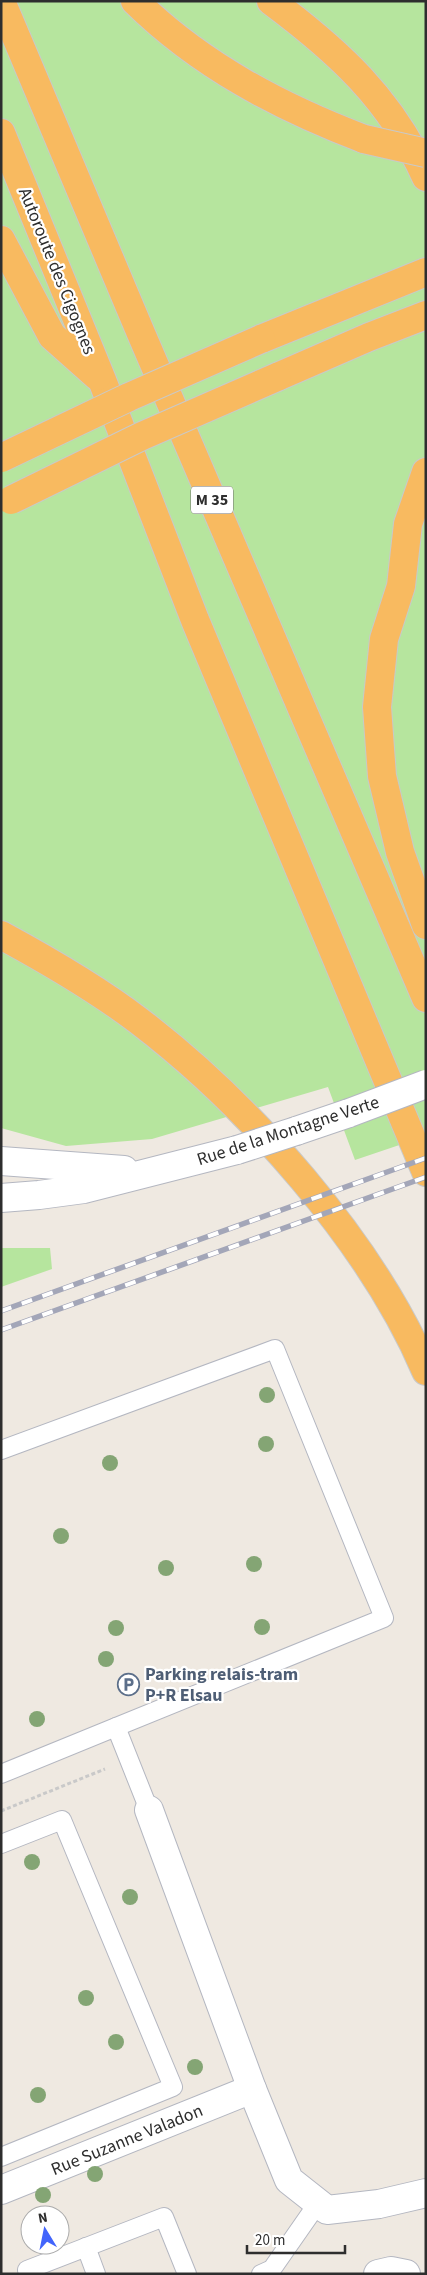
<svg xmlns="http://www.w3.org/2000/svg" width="427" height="2275" font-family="'Source Sans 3',sans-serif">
  <rect width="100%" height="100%" fill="#efe9e1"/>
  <g fill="#b6e59e">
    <polygon points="1,1 426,1 426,1136 355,1160 328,1087 152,1139 66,1146 1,1128"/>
    <polygon points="1,1248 50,1248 52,1269 1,1287"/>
  </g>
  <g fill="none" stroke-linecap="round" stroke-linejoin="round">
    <defs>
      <g id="service">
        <polyline points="1,1450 275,1349 384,1618 116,1727"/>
        <polyline points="1,1774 116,1727 149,1810"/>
        <polyline points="1,1844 62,1820 173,2087 1,2157"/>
        <polyline points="86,2247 96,2274"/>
        <polyline points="27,2270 164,2217 187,2274"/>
        <polyline points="261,2274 272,2269 318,2203"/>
      </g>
      <g id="minor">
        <polyline points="149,1810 252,2089 289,2180 327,2210 379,2204 426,2193"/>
        <polyline points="1,2190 252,2089"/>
        <polyline points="378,2274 391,2271 406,2274"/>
      </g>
      <g id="secondary">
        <polyline points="296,1131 349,1113"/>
        <polyline points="1,1161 124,1170"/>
        <polyline points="1,1198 39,1195 84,1189 237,1150"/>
      </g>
      <g id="trunk">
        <polyline points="1,1 140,331 426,998"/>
        <path d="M135 1C200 65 280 107 364 139"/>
        <path d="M271 1C338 51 391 99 426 177"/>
        <polyline points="1,133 102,380 195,620 426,1172"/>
        <polyline points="1,240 52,336 97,376"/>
        <polyline points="261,339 426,272"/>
        <polyline points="277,377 369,337 426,315"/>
        <polyline points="426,472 408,524 401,586 384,639 377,707 382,776 400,852 426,925"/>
        <path d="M1 935C49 961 96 988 139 1021 249 1105 371 1242 426 1371"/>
      </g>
    </defs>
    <use href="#service" stroke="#b4b7c1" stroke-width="20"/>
    <use href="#minor" stroke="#b4b7c1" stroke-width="30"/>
    <use href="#secondary" stroke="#b4b7c1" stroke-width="30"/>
    <use href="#trunk" stroke="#c9c9c9" stroke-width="30"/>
    <polyline stroke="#c9c9c9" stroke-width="3" stroke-dasharray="4 2.5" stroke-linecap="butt" points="1,1811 105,1769"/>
    <use href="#service" stroke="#fff" stroke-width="18"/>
    <use href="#minor" stroke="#fff" stroke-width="28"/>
    <use href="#secondary" stroke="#fff" stroke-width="28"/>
    <use href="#trunk" stroke="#f8ba60" stroke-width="28"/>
    <defs>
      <g id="rail">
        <polyline points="1,1311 426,1158"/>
        <polyline points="1,1330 426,1177"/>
      </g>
    </defs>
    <use href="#rail" stroke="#a3a6b8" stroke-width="5.5"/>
    <use href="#rail" stroke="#fff" stroke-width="4" stroke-dasharray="11" stroke-linecap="butt"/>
    <defs>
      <g id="secondary-bridge">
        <polyline points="349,1113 426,1084"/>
        <polyline points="237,1150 296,1131"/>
      </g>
      <g id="trunk-bridge">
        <polyline points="364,139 426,153"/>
        <polyline points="1,458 129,397 261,339"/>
        <polyline points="11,500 142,436 277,377"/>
      </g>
    </defs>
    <use href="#secondary-bridge" stroke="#b4b7c1" stroke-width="30" stroke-linecap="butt"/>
    <use href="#trunk-bridge" stroke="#c9c9c9" stroke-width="30" stroke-linecap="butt"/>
    <use href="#secondary-bridge" stroke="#fff" stroke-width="28"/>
    <use href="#trunk-bridge" stroke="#f8ba60" stroke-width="28"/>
  </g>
  <g fill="#84a574">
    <circle cx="267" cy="1395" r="8"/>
    <circle cx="266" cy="1444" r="8"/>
    <circle cx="110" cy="1463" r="8"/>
    <circle cx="61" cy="1536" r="8"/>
    <circle cx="254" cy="1564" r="8"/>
    <circle cx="166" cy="1568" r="8"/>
    <circle cx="262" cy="1627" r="8"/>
    <circle cx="116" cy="1628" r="8"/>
    <circle cx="106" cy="1659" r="8"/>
    <circle cx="37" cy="1719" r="8"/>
    <circle cx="32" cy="1862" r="8"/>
    <circle cx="130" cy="1897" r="8"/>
    <circle cx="86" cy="1998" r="8"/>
    <circle cx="116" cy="2042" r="8"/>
    <circle cx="195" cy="2067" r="8"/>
    <circle cx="38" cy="2095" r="8"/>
    <circle cx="95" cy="2174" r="8"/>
    <circle cx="43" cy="2195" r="8"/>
  </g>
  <defs>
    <symbol id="parking-ring" viewBox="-11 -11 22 22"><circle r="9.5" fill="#fff" stroke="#5c6f8a" stroke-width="1.5"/><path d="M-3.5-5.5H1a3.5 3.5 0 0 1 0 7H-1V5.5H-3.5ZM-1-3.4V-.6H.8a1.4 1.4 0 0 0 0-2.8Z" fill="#5c6f8a"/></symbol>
  </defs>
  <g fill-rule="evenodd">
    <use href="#parking-ring" x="116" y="1672" width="25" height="25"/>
  </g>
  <g text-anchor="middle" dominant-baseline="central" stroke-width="4.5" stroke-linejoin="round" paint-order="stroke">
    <rect fill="#fff" stroke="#6d6d6d" stroke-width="1" x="191" y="486.5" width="42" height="27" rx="4"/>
    <g font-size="16" font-weight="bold" fill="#2e2e2e">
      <text x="212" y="500">M 35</text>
    </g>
    <g font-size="18" fill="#2e2e2e" stroke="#fff">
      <text transform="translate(57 271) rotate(68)">Autoroute des Cigognes</text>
      <text transform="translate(288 1131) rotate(-18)">Rue de la Montagne Verte</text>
      <text transform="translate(127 2140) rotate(-22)">Rue Suzanne Valadon</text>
    </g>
    <g font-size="18" font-weight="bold" fill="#4e5e75" stroke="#fff" text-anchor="start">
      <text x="145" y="1674">Parking relais-tram<tspan x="145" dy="21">P+R Elsau</tspan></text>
    </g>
  </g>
  <rect width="427" height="2275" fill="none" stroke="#2e2e2e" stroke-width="5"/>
  <g transform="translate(45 2230) rotate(350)"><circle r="24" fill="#ffffff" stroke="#ababab"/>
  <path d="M0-4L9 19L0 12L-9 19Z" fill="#4264fb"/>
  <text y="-8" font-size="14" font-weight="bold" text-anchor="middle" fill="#2e2e2e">N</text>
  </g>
  <path d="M247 2245v8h98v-8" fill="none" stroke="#2e2e2e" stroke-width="2.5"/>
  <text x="255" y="2245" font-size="15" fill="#2e2e2e" stroke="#ffffff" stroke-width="4" paint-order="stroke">20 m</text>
</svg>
